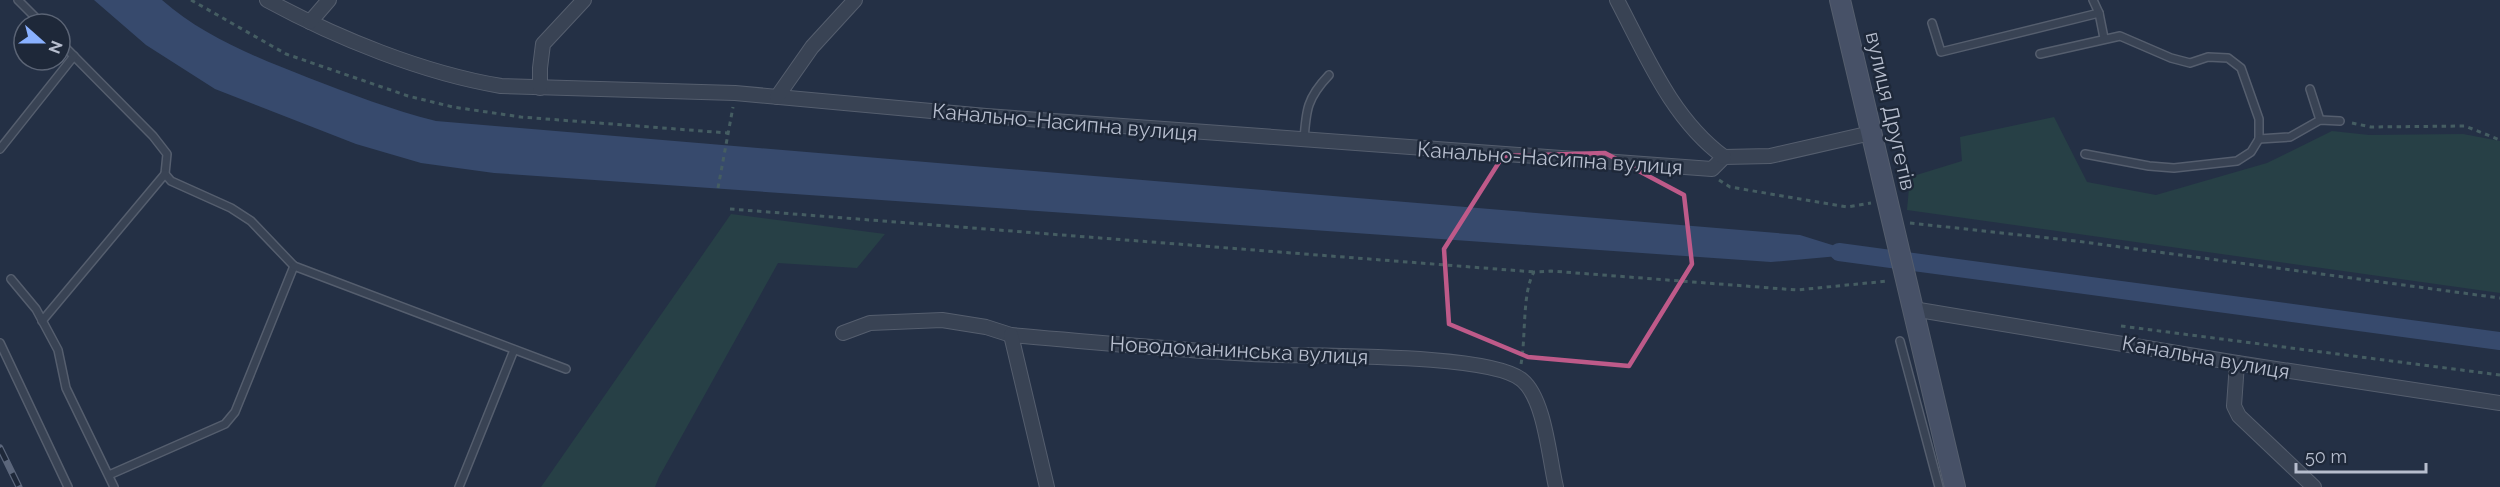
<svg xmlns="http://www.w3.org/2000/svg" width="2500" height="487" font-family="Raleway,sans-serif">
  <rect width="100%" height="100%" fill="#243045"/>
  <g fill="#274046">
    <polygon points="2054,117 2087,182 2156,195 2267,163 2332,131 2369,135 2463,134 2500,141 2500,293 1907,210 1910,177 1962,161 1960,137"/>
    <polygon points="731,214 885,234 857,268 778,263 659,477 655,487 541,487"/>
  </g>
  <path fill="#374a6d" d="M94 0H162C204 37 258 58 309 78 351 94 392 110 436 121L1800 235 1861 254 1771 262 494 173 421 163 356 144 215 89 146 45Z"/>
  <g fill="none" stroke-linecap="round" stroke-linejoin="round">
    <polyline stroke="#374a6d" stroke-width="18" points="1839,252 2500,341"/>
    <defs>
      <g id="service">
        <polyline points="18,0 42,24"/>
        <polyline points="2093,0 2099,13 2104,38"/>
        <polyline points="1932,23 1941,52 2099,13"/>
        <polyline points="60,42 153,136 167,154 165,174 171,181 231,208 251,221 294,266 235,412 225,424 109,475"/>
        <polyline points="2040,54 2120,36 2171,58 2190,63 2208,57 2228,58 2241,68 2259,119 2259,139 2251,152 2237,161 2174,168 2149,166 2085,154"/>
        <polyline points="2310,89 2320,120"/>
        <polyline points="2259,139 2290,137 2320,120 2340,121"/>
        <path d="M1304 140C1306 110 1307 98 1329 75"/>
        <polyline points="0,149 74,56"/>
        <polyline points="294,266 566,369"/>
        <polyline points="11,279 36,309 58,350 66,388 114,487"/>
        <polyline points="42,321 165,174"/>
        <polyline points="1900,341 1939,487"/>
        <polyline points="0,343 68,487"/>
        <polyline points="459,487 514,350"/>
      </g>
      <g id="minor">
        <path d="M267 0C337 38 423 73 501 86L735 93 986 116 1712 169 1724 157 1770 156 1871 133"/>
        <path d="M1617 0C1646 55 1672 119 1724 157"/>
        <polyline points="310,22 329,0"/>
        <polyline points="540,88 540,68 543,44 584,0"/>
        <polyline points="777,97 812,47 855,0"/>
        <polyline points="1913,309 2237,363 2500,403"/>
        <path d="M843 333 870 323 942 320 986 327 1011 335C1092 342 1172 350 1252 354 1304 357 1489 352 1522 380 1545 399 1549 458 1556 487"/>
        <polyline points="1011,335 1047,487"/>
        <polyline points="2237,363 2234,406 2239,416 2314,487"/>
      </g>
      <polyline id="secondary" points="1840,0 1955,487"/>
    </defs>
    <use href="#service" stroke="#555e6e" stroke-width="10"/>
    <use href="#minor" stroke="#555e6e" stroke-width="16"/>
    <use href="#secondary" stroke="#555e6e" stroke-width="22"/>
    <g stroke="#455d62" stroke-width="3" stroke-dasharray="4.5 4.5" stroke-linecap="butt">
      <polyline points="191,0 286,54 408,96 453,107 521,117 728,133"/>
      <polyline points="2352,123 2371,127 2465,126 2500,140"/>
      <polyline points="1719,180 1730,187 1847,207 1871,203"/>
      <polyline points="718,188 733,107"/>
      <polyline points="730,209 1535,272"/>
      <polyline points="1910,223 2076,241 2500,298"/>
      <polyline points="2121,326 2500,375"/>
      <path d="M1521 364C1526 338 1522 292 1534 272L1551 271 1797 290 1888 281"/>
    </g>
    <use href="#service" stroke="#394354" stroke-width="7"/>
    <use href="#minor" stroke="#394354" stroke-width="14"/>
    <use href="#secondary" stroke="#475167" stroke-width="20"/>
    <defs>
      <polyline id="rail" points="0,448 19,487"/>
    </defs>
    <use href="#rail" stroke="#5b667b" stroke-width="7"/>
    <use href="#rail" stroke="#1e2839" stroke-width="4.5" stroke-dasharray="14" stroke-linecap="butt"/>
  </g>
  <path fill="none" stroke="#be5a89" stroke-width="4.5" stroke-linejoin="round" d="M1605 153 1684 195 1692 264 1629 366 1528 357 1449 324 1444 249 1503 156Z"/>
  <g text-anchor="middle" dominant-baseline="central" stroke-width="5" stroke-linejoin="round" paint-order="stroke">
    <g font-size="21" fill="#b7bece" stroke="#1e2839">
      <text transform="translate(1891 111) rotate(77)">вулиця Другетів</text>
      <text transform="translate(1065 122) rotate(5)">Канально-Насипна вулиця</text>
      <text transform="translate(1550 158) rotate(4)">Канально-Насипна вулиця</text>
      <text transform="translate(1239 350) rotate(3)">Новодоманинська вулиця</text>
      <text transform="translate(2206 357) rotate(10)">Канальна вулиця</text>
    </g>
  </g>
  <g transform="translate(42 42) rotate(111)"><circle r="28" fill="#1e2839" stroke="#5b6475" stroke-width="1.5"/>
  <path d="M0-4.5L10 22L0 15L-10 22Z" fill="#8ab1ff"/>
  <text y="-9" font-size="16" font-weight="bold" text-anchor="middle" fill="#b7bece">N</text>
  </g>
  <path d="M2296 463v9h130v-9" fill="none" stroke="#b7bece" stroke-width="3"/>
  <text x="2305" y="463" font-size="18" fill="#b7bece" stroke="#1e2839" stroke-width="4.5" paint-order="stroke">50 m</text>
</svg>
